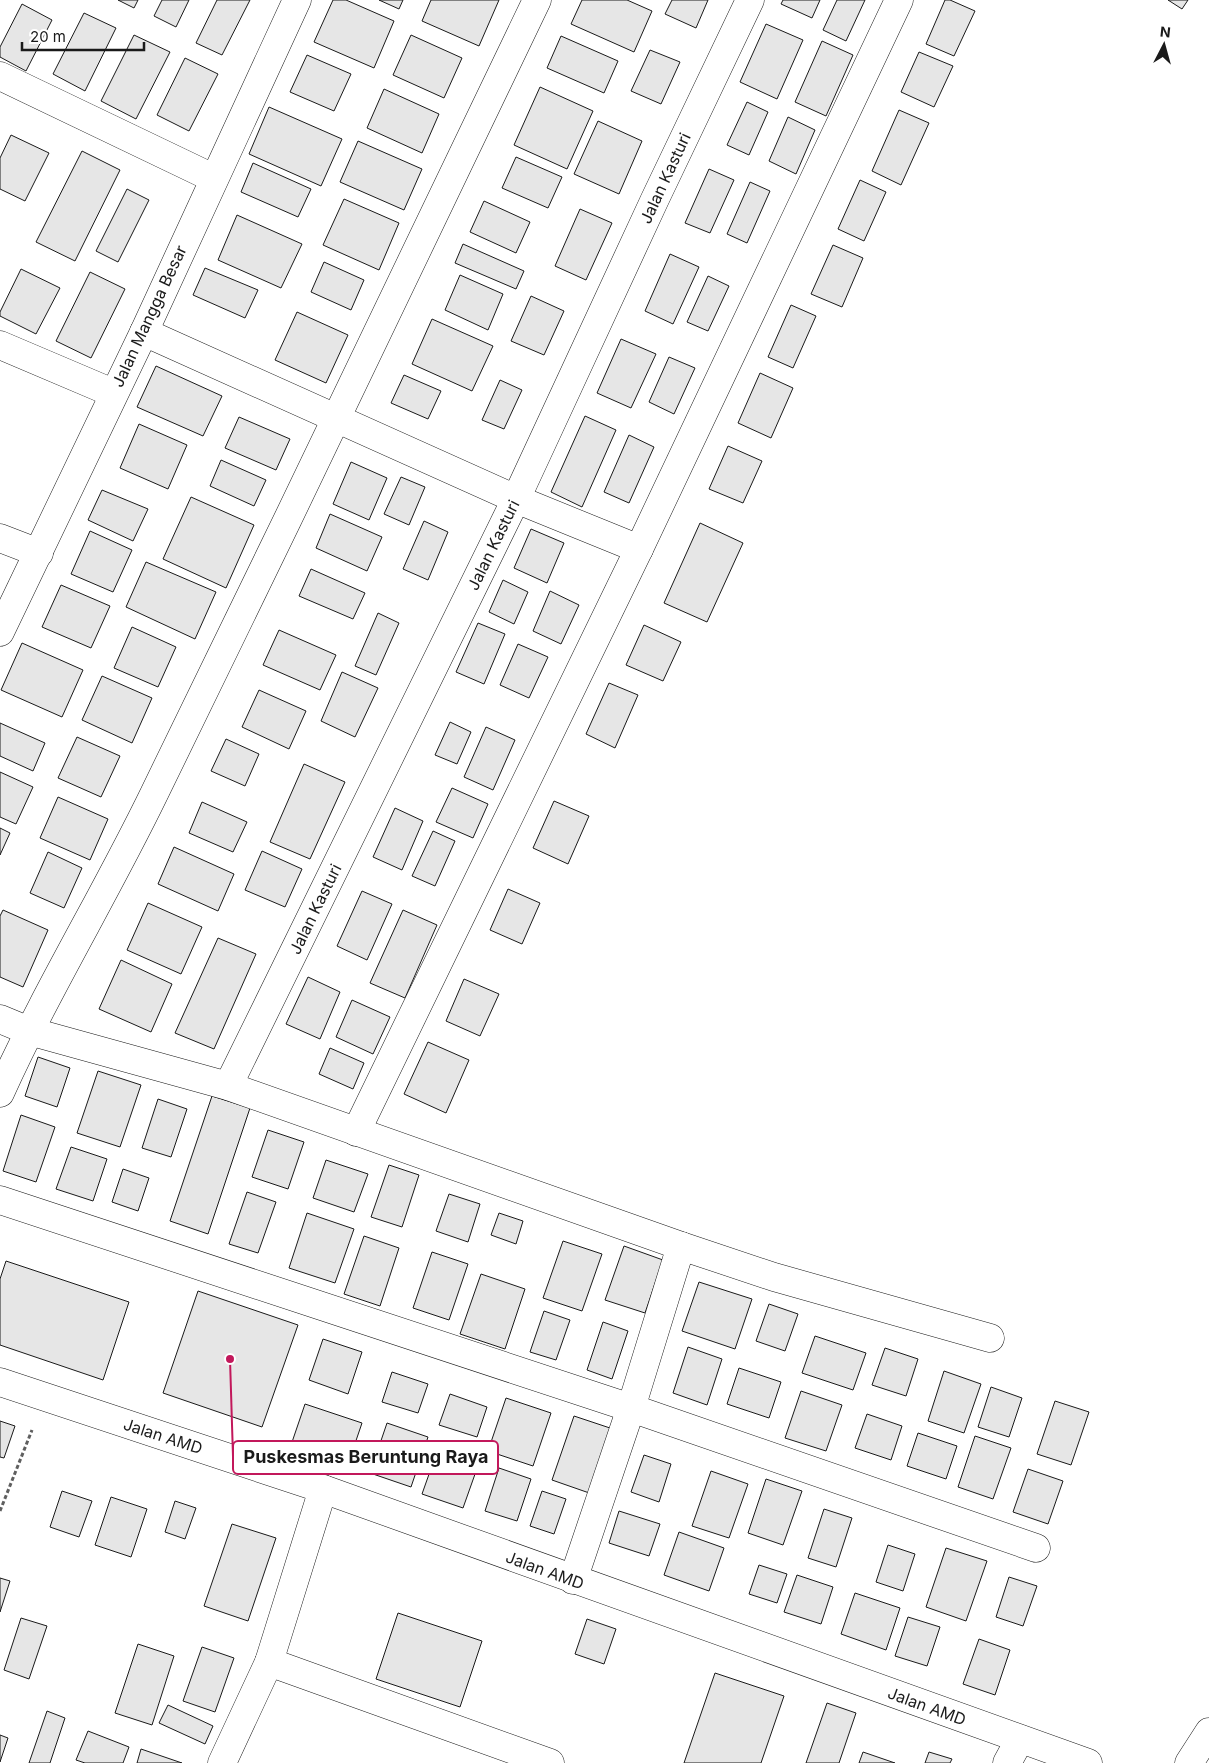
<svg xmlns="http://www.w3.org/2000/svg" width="1209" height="1763" font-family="Inter,sans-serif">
  <rect width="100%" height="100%" fill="#fff"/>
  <g fill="#e6e6e6" stroke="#1a1a1a">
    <polygon points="118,0 138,0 134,8"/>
    <polygon points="162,0 189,0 176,27 154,16"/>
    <polygon points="217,0 250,0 222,55 196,43"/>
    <polygon points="333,0 346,0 394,21 374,68 314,42"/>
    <polygon points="379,0 403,0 399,9"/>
    <polygon points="431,0 499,0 479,46 422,21"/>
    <polygon points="582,0 627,0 652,11 634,52 571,24"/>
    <polygon points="672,0 708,0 696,28 665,14"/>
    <polygon points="783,0 820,0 812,18 781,4"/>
    <polygon points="837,0 865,0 846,41 823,30"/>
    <polygon points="945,0 950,0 975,11 954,56 926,44"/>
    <polygon points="1168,0 1188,0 1182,9"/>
    <polygon points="22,4 52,20 26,71 0,57 0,47"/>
    <polygon points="84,13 116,28 85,91 53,74"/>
    <polygon points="766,24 803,40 777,99 740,82"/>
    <polygon points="134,35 170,52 136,119 101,101"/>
    <polygon points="411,35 462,58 444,98 393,75"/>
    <polygon points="561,36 618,61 604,93 547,68"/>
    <polygon points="822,41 853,55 826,116 795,102"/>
    <polygon points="650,50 680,62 661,104 631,91"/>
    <polygon points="919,52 953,66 934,107 901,92"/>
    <polygon points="307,55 351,74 334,111 290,92"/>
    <polygon points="185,58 218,74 189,131 157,115"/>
    <polygon points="540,87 593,111 567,169 514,145"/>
    <polygon points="384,89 439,114 422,153 367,128"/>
    <polygon points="747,102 768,112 749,155 727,145"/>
    <polygon points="269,107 342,139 321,186 249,154"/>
    <polygon points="899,110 929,123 901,185 872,171"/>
    <polygon points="788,117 815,130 796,174 769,161"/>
    <polygon points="598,121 642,141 619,194 574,174"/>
    <polygon points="11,135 49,153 25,201 0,189 0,158"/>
    <polygon points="358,141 422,169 404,210 340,182"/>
    <polygon points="82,151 120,170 75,261 36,242"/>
    <polygon points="516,157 562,177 548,208 502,188"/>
    <polygon points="253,163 311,189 298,217 241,192"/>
    <polygon points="709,169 734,180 710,233 685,223"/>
    <polygon points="860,180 886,192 864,241 838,229"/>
    <polygon points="750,182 770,191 747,243 727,234"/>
    <polygon points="127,189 149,200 118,262 96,251"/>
    <polygon points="344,199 399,223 379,270 323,245"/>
    <polygon points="484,201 530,222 516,253 470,232"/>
    <polygon points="580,209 612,223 586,280 555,266"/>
    <polygon points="237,215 302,244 281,288 218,260"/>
    <polygon points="463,244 524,271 516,289 455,263"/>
    <polygon points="833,245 863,258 842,307 811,294"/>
    <polygon points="670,254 699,267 673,324 645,311"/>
    <polygon points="324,262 364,280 351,310 311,292"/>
    <polygon points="205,268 258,290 245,318 193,295"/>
    <polygon points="21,269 60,288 36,334 0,316 0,312"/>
    <polygon points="90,272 125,289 91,358 56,341"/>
    <polygon points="460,275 503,294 488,330 445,310"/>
    <polygon points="708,276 729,286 708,331 687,322"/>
    <polygon points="531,296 564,311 544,355 511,341"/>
    <polygon points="791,305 816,316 793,368 768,357"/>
    <polygon points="297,312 348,335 326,383 275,360"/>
    <polygon points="432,319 493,346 472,391 412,364"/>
    <polygon points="621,339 656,354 631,408 597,393"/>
    <polygon points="669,357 695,368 674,414 649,402"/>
    <polygon points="156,366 222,396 203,436 137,407"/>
    <polygon points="760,373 793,388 771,438 738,423"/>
    <polygon points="404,375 441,391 428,419 391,403"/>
    <polygon points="500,380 522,390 504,429 482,420"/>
    <polygon points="585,416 616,430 582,507 551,492"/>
    <polygon points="239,417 290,439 276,470 225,448"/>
    <polygon points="139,424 187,445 168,489 120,468"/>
    <polygon points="629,435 654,447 629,503 604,492"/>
    <polygon points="728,446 762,461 743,503 709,489"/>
    <polygon points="221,460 266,480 254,506 210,486"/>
    <polygon points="351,462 387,478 369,520 333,504"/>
    <polygon points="401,477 425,487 409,525 384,514"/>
    <polygon points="102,490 148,509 133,541 88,520"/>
    <polygon points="191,497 254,525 226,588 163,559"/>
    <polygon points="330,514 382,537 367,571 316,548"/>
    <polygon points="424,521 448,532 428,580 403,569"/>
    <polygon points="700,523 743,543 707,622 664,603"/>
    <polygon points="531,529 564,543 547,583 514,568"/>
    <polygon points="90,531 132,550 113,592 71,574"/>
    <polygon points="146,562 216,592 195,639 126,607"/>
    <polygon points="311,569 365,593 353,619 299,596"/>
    <polygon points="503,580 528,592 514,624 489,612"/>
    <polygon points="61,585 110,606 91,648 42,627"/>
    <polygon points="550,591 579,605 561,644 533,631"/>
    <polygon points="378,613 399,623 376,675 355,666"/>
    <polygon points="478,623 505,634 484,684 456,672"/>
    <polygon points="644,625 681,642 663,681 626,665"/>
    <polygon points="132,627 176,647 158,687 114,668"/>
    <polygon points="279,630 336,655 320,690 263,665"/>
    <polygon points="22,643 83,670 62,717 1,690"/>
    <polygon points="518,644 548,657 529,698 500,685"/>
    <polygon points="342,672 378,688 355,737 321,721"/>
    <polygon points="102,676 152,698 132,743 82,720"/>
    <polygon points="609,683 638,695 615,748 586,734"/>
    <polygon points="259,690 306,711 289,749 242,727"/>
    <polygon points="450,722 471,732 457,764 435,755"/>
    <polygon points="0,723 45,743 33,771 0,756"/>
    <polygon points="486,727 515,740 493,790 464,777"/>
    <polygon points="77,737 120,756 101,797 58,778"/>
    <polygon points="226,739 259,754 245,786 211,771"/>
    <polygon points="304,764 345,782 310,859 270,842"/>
    <polygon points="0,772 33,787 16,824 0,817"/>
    <polygon points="452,788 488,804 473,838 436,822"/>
    <polygon points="58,797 108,819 90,860 40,838"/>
    <polygon points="554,801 589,816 568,864 533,848"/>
    <polygon points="202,802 247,822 233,852 189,833"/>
    <polygon points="395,808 423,821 402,870 373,857"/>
    <polygon points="0,828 10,833 0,855"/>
    <polygon points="433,831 455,841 435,886 412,876"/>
    <polygon points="174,847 234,874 218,911 158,884"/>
    <polygon points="262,851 302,869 285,907 245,890"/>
    <polygon points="48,852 82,868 64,908 30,893"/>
    <polygon points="508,889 540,903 522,944 490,930"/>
    <polygon points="362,891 392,904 367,960 337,946"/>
    <polygon points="148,903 202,927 181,974 127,950"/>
    <polygon points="3,910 48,930 23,987 0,977 0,916"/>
    <polygon points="403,910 437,925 405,998 370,983"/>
    <polygon points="218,938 256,954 214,1049 175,1033"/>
    <polygon points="121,960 172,984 151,1032 99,1009"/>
    <polygon points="308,977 340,992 320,1039 286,1024"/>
    <polygon points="464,979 499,994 480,1036 446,1021"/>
    <polygon points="352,1000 390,1017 373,1054 336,1037"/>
    <polygon points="428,1042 469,1060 446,1113 404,1094"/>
    <polygon points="330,1048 364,1063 353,1089 319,1074"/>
    <polygon points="38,1057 70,1068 57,1107 25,1096"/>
    <polygon points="98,1071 141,1085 120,1147 77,1133"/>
    <polygon points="212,1096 250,1108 208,1234 170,1221"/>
    <polygon points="158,1099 187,1109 171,1157 142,1148"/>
    <polygon points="21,1115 55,1127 36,1182 3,1171"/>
    <polygon points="268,1130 304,1142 288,1189 252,1177"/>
    <polygon points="71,1147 107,1159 93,1201 56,1189"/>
    <polygon points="326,1160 368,1174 354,1212 313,1198"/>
    <polygon points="389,1165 419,1175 402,1227 371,1217"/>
    <polygon points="123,1169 149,1178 138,1211 112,1202"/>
    <polygon points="247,1192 276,1202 258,1253 229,1244"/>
    <polygon points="449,1194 480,1204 468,1242 436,1231"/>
    <polygon points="307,1213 354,1229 335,1283 289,1268"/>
    <polygon points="499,1213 523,1221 516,1244 491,1235"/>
    <polygon points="364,1236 399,1248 380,1306 344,1294"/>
    <polygon points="563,1241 602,1254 582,1311 543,1298"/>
    <polygon points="624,1246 663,1260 645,1313 605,1300"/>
    <polygon points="432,1252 468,1264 449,1320 413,1308"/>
    <polygon points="6,1261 129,1302 103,1380 0,1345 0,1279"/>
    <polygon points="481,1274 525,1289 505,1349 460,1334"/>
    <polygon points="699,1282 752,1299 735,1349 682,1331"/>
    <polygon points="198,1291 298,1325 262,1427 163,1393"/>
    <polygon points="769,1304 798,1314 785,1351 756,1341"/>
    <polygon points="544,1311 570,1320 556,1360 530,1352"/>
    <polygon points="603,1322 628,1331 612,1379 587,1370"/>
    <polygon points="815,1336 866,1353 853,1390 802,1373"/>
    <polygon points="323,1339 362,1352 348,1394 309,1380"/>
    <polygon points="688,1347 722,1359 707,1405 673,1393"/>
    <polygon points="885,1348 918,1359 906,1396 872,1385"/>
    <polygon points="739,1368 781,1382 769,1418 727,1404"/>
    <polygon points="944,1371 981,1384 964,1433 928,1421"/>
    <polygon points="392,1372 428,1384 418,1413 382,1402"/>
    <polygon points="991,1387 1022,1398 1009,1437 978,1427"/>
    <polygon points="801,1391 842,1405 826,1451 785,1438"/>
    <polygon points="450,1394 487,1407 477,1437 439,1425"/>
    <polygon points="506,1398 551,1413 533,1466 488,1451"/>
    <polygon points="1055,1401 1089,1412 1071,1465 1037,1454"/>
    <polygon points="305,1404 362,1423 347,1467 290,1448"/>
    <polygon points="867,1414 902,1426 891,1460 855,1448"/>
    <polygon points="574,1416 616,1430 595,1495 552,1480"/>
    <polygon points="0,1421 15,1426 4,1458 0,1457"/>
    <polygon points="387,1423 428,1437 411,1487 370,1473"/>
    <polygon points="918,1433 957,1446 946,1479 907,1466"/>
    <polygon points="975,1436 1011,1448 993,1499 958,1487"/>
    <polygon points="439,1446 480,1460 463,1508 422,1494"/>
    <polygon points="644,1455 671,1464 659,1502 631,1492"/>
    <polygon points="499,1468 531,1479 517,1521 485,1511"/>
    <polygon points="1028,1469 1063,1481 1048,1524 1013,1512"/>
    <polygon points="711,1471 748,1484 729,1538 692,1526"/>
    <polygon points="766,1479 802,1491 783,1545 748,1533"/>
    <polygon points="62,1491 92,1501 79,1537 50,1527"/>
    <polygon points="542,1491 566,1499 554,1534 530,1526"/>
    <polygon points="111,1497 147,1509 131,1557 95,1545"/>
    <polygon points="175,1501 196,1508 185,1539 165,1532"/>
    <polygon points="824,1509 852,1518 836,1567 808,1558"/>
    <polygon points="619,1511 660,1524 649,1556 609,1543"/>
    <polygon points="232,1524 276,1538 248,1621 204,1606"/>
    <polygon points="679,1532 724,1548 709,1591 664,1575"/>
    <polygon points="888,1545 915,1554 903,1591 876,1582"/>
    <polygon points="946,1548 987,1561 966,1621 926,1607"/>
    <polygon points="759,1565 787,1574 777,1603 749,1594"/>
    <polygon points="797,1575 833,1587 821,1624 784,1612"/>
    <polygon points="1009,1577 1037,1586 1023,1626 996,1617"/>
    <polygon points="0,1578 10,1581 0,1612"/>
    <polygon points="855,1593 900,1608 886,1650 841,1634"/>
    <polygon points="398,1613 482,1641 460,1707 376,1679"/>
    <polygon points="908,1617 940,1627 927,1666 895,1656"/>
    <polygon points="21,1618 47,1626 29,1679 4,1670"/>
    <polygon points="587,1619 616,1629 604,1664 575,1654"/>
    <polygon points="979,1639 1010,1650 995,1695 963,1684"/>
    <polygon points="138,1644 174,1656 152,1725 115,1713"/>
    <polygon points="202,1647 234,1658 215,1712 183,1701"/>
    <polygon points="715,1673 784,1696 761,1763 684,1763"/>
    <polygon points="827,1703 856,1713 839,1763 806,1763"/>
    <polygon points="168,1705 213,1726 205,1744 159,1723"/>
    <polygon points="47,1711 65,1718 50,1763 29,1763"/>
    <polygon points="88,1731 129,1747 123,1763 85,1763 76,1760"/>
    <polygon points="0,1735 8,1738 0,1762"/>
    <polygon points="141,1749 182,1763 137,1763"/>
    <polygon points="863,1752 895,1763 859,1763"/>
    <polygon points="929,1752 952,1759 950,1763 925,1763"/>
  </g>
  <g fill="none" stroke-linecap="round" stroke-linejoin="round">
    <defs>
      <g id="minor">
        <polyline points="0,76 213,178"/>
        <polyline points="144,332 516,499 639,549"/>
        <polyline points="0,345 113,393"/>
        <polyline points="0,538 39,553"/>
        <polyline points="0,632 144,332 297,0"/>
        <polyline points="0,1019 29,1031 228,1086 681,1246 774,1277 990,1338"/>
        <polyline points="228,1086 516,499 655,199 750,0"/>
        <path d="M0 1093C46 991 105 895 154 794 283 530 411 265 537 0"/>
        <polyline points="356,1132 639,549 899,0"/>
        <polyline points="0,1200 631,1408 1036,1548"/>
        <polyline points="573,1580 631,1408 681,1246"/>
        <polyline points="269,1662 550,1763"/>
        <polyline points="222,1763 269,1662 323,1489"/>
        <polyline points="1007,1763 1020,1739"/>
        <polyline points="1189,1763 1209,1732"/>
      </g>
      <polyline id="tertiary" points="0,1382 323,1489 1088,1763"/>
    </defs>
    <use href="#minor" stroke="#1a1a1a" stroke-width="29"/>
    <use href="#tertiary" stroke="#1a1a1a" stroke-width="29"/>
    <polyline stroke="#5f5f5f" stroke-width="3" stroke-dasharray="4 2.5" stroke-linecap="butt" points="0,1511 32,1430"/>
    <use href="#minor" stroke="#fff" stroke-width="28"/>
    <use href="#tertiary" stroke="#fff" stroke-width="28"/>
  </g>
  <g text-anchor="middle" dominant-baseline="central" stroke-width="4" stroke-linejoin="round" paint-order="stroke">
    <g font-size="16" fill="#1a1a1a" stroke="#fff">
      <text transform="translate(665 178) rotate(-65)">Jalan Kasturi</text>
      <text transform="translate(149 316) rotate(-65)">Jalan Mangga Besar</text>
      <text transform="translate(493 545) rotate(-64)">Jalan Kasturi</text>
      <text transform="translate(315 909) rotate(-64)">Jalan Kasturi</text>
      <text transform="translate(163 1436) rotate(18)">Jalan AMD</text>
      <text transform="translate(545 1570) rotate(20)">Jalan AMD</text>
      <text transform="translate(927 1706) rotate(20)">Jalan AMD</text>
    </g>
  </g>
  <path fill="none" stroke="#c2185b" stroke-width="2" d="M230 1359L233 1457"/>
  <circle fill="#c2185b" stroke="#fff" stroke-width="2" cx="230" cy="1359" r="5"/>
  <rect fill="#fff" stroke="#c2185b" stroke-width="2" x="233" y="1441" width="265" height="33" rx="5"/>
  <g font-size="18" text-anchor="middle" font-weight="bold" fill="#1a1a1a">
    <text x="366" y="1463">Puskesmas Beruntung Raya</text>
  </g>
  <g transform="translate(1164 45) rotate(6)" stroke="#ffffff" stroke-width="4" paint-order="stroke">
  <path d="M0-4L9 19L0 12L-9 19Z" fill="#1a1a1a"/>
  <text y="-8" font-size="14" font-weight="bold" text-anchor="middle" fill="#1a1a1a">N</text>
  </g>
  <path d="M22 42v8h122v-8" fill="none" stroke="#1a1a1a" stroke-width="2.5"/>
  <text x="30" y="42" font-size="15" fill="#1a1a1a" stroke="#ffffff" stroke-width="4" paint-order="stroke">20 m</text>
</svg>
